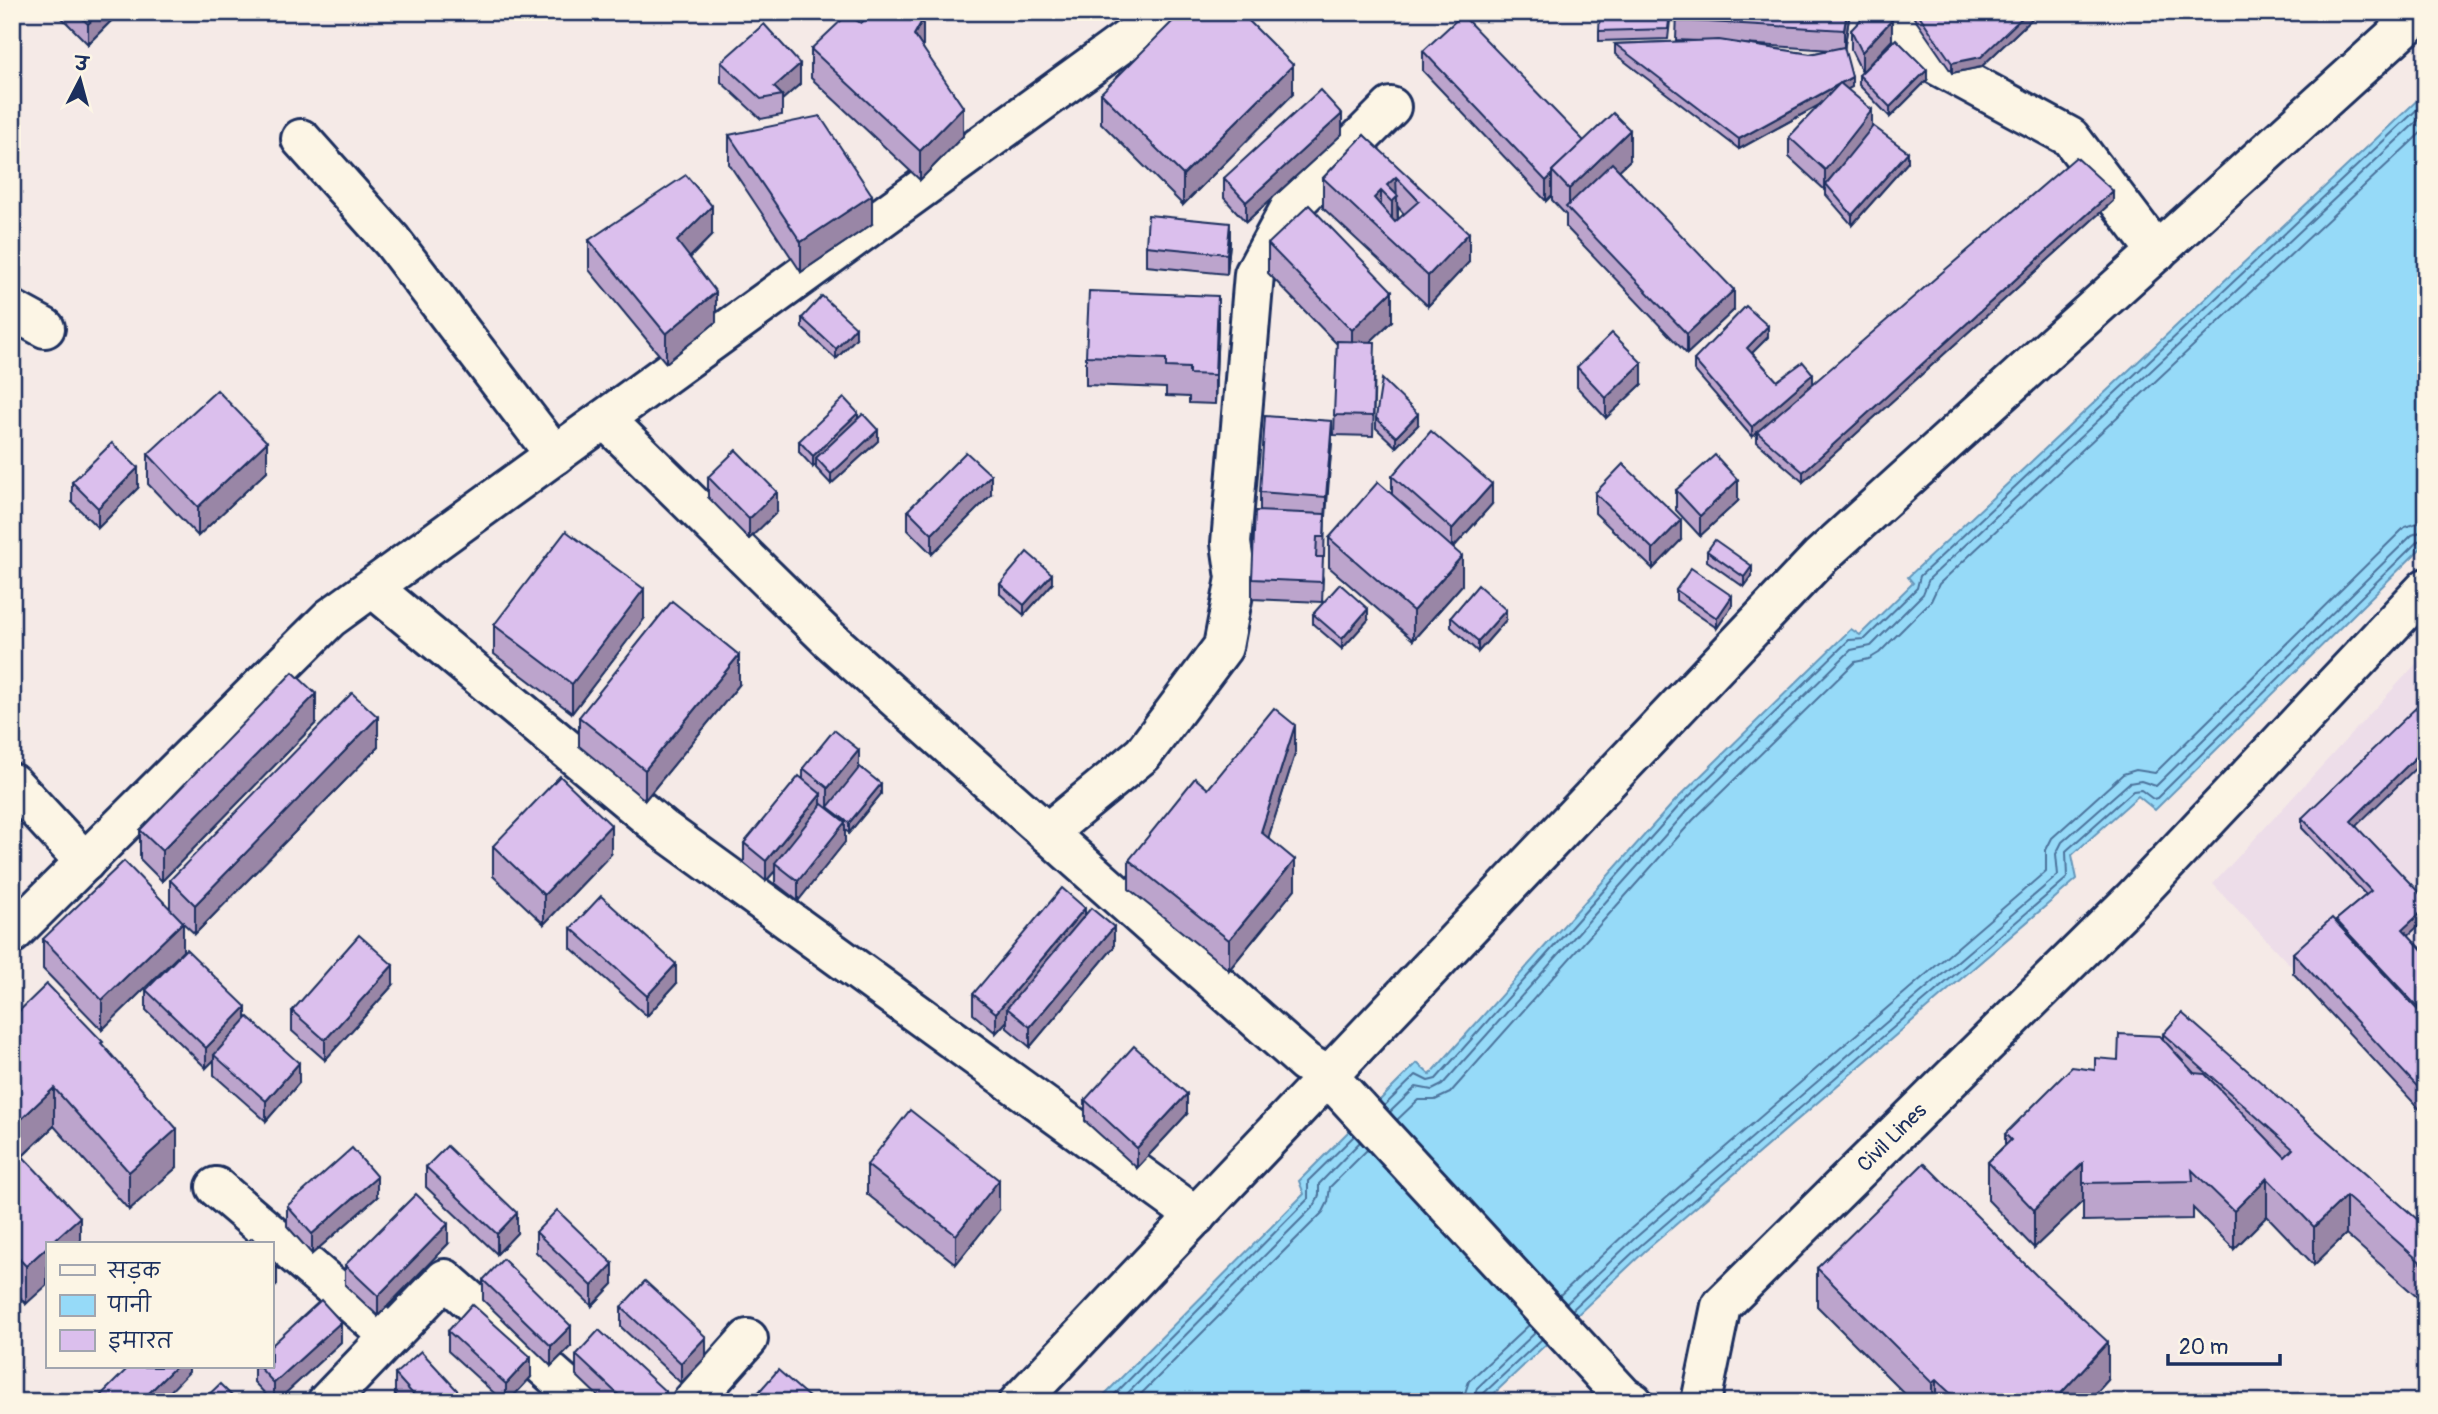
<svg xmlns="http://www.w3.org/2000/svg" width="2438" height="1414" font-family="Pangolin,'Playpen Sans Deva',sans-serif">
  <rect width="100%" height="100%" fill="#f5eae7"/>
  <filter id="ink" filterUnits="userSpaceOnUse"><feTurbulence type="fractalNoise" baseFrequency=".0143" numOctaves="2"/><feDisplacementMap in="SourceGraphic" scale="14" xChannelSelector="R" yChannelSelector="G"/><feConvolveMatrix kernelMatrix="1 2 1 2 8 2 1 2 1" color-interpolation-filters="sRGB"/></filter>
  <g filter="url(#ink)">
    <polygon fill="#eddde9" points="2426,653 2426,1108 2213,884"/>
    <polygon fill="#96daf8" stroke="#6596ba" stroke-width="2" points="2426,92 2426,543 2155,810 2138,796 2072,855 2077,879 1645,1251 1485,1402 1097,1402 1304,1194 1299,1181 1417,1063 1430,1075 1674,802 1851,629 1860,635 1913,583 1908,577"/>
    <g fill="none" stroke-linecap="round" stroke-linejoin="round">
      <g stroke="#4c739c" stroke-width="2">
        <polyline points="1384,1106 1416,1075 1428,1081 1436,1079 1679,806 1849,640 1865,639 1917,588 1920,576 2426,101"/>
        <polyline points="1390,1112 1416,1087 1432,1090 1442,1085 1686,812 1851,650 1871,646 1923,594 1929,579 2426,113"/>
        <polyline points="1397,1120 1418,1100 1435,1100 1450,1093 1693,820 1855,662 1869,659 1879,653 1931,601 1939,584 2426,128"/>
        <polyline points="1559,1296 1627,1232 2046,871 2046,850 2052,838 2123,774 2136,770 2155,773 2405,527 2426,520"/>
        <polyline points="1566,1304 1634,1239 2058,875 2056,854 2062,842 2129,783 2141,781 2156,786 2412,535 2426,530"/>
        <polyline points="1572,1310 1640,1246 2067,878 2066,851 2133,791 2141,790 2153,799 2157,798 2418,541 2426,539"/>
        <polyline points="1107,1402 1308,1199 1308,1181 1354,1136"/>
        <polyline points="1119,1402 1315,1205 1319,1195 1319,1184 1360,1142"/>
        <polyline points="1133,1402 1323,1212 1328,1202 1330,1187 1367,1150"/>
        <polyline points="1462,1402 1469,1381 1529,1325"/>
        <polyline points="1472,1402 1477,1388 1536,1332"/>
        <polyline points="1481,1402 1483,1394 1542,1339"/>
      </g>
      <defs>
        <g id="minor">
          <polyline points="1897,12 1924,58 2070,137 2157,252"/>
          <polyline points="301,139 392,241 555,455"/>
          <polyline points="12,310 45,328"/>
          <polyline points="605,419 829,639 1305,1062 1328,1076 1623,1396 1633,1402"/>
          <polyline points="373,588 664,830 1196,1216"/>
          <polyline points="12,783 85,862"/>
          <polyline points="1047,833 1143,754 1223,647 1236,578 1231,543 1254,274 1290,208 1391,107"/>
          <polyline points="12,934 330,618 1165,12"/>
          <polyline points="216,1187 390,1336"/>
          <polyline points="327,1402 445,1279 584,1402"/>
          <polyline points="692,1402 748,1339"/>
          <polyline points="1019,1402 1820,557 2421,12"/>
          <path id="s1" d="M1701 1402 1721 1306 2132 900 2426 588"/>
        </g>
      </defs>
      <use href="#minor" stroke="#1b2f5e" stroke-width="44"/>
      <use href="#minor" stroke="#fcf5e5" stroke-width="38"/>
    </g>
    <g fill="#bca4cc" stroke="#1b2f5e" stroke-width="2" fill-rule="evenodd">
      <polygon points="56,12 114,12 114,18 88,44"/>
      <polygon points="1671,12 1668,39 1599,41 1599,31"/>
      <path d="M1677 12H1850L1844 50 1852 87 1847 89 1872 127 1908 162 1852 225 1826 195V188L1825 190 1789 157V137L1821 104 1739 149 1615 54V44L1698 41 1676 40ZM1744 44 1831 50 1810 54Z"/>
      <polygon points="1910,12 2039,12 1981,67 1952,73"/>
      <polygon points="861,23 923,48 963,136 920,180 811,78 811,49"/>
      <polygon points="1851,30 1892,40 1862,72 1851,50"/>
      <polygon points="1423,51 1584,141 1630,160 1619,170 1734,310 1687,354 1566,227 1566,215 1552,200 1552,195 1546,201 1423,71"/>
      <polygon points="721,62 800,84 782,100 782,115 761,119 721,82"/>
      <polygon points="1859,75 1927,80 1890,117 1859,85"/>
      <polygon points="1101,93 1293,94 1183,205 1101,123"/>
      <polygon points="1342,134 1246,222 1224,198 1224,178"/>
      <polygon points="729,135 872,224 801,272 729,164"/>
      <path d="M1364 135 1469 262 1428 306 1323 208V178ZM1398 207 1404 214 1398 220Z"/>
      <polygon points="2113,201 1803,482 1757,442 1757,433 1752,437 1694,370 1694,360 1768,337 1752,353 1777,381 1813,384"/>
      <polygon points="712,235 690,258 716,322 666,363 589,270 589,240"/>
      <polygon points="1230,243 1227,274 1146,266 1146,246"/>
      <polygon points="1268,244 1392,321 1370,342 1375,362 1373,436 1334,435 1337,344 1268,273"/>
      <polygon points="802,318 856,338 836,359 802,328"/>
      <polygon points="1218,325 1215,404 1189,403 1189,397 1166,396 1166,388 1086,385 1086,356"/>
      <polygon points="1577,367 1642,384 1606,418 1577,387"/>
      <polygon points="858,418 878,441 831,484 816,468 816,464 813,467 799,452 799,441"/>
      <polygon points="1376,418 1418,425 1396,447 1376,428"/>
      <polygon points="1332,441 1325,517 1324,557 1317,557 1323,578 1322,602 1252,599 1252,579 1260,511 1260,492"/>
      <polygon points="148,454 267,471 198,536 148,484"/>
      <polygon points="1392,476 1492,504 1453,548 1462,585 1413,640 1329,567 1329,538 1392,495"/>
      <polygon points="708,477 777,512 749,539 708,497"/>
      <polygon points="72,482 138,488 98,528 72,502"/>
      <polygon points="1676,490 1738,501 1700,536 1676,510"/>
      <polygon points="1595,493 1681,540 1653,569 1595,513"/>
      <polygon points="991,495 932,554 908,530 908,510"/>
      <polygon points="1707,551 1752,576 1744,587 1707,561"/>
      <polygon points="1000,584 1052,584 1024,615 1000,594"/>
      <polygon points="1676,590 1732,606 1717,628 1676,600"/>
      <polygon points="1313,614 1368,620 1342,649 1313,624"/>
      <polygon points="1451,617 1506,620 1478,652 1451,627"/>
      <polygon points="644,619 572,713 494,654 494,625"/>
      <polygon points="739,685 645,800 579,746 579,717"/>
      <polygon points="316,723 162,881 140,859 140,830"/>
      <polygon points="378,747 195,934 183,923 183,951 102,1030 43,969 43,939 170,908 170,880"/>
      <polygon points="1295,754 1268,838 1295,889 1229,970 1129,889 1129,860 1208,789"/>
      <polygon points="803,768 859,768 881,794 849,833 845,830 845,842 798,901 775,883 775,871 766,881 744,863 744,843 803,780"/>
      <polygon points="2302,818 2356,826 2408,935 2426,954 2426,1116 2293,973 2293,953 2336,923 2336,920 2366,895 2302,828"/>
      <polygon points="493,846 611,854 544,924 493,876"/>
      <polygon points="1085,915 1114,947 1030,1047 1007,1028 1007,1021 996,1033 973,1014 973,994"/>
      <polygon points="571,928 676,984 647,1016 571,948"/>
      <polygon points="393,985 325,1060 292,1031 292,1011"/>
      <polygon points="146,990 246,1020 299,1083 266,1121 214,1075 214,1060 206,1068 146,1010"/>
      <polygon points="12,1018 103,1046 177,1167 129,1210 54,1126 23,1156 80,1244 26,1304 12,1289"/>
      <polygon points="2163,1034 2426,1227 2426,1305 2346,1234 2314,1265 2267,1216 2234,1249 2193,1208 2193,1219 2083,1221 2083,1201 2034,1248 1988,1200 1988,1162 2005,1145 2005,1134 2095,1070 2163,1039"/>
      <polygon points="1085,1100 1187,1114 1137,1168 1085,1121"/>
      <polygon points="867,1165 999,1210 956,1264 867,1194"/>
      <polygon points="426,1167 517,1233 497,1254 426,1187"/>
      <polygon points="377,1197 312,1254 287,1226 287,1206"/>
      <polygon points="536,1232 613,1284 592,1306 536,1252"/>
      <polygon points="448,1244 378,1316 345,1285 345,1265"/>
      <polygon points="1817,1268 2108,1380 2088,1402 1913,1402 1817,1306"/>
      <polygon points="483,1280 571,1346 551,1366 483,1300"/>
      <polygon points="621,1307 706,1357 681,1383 621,1327"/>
      <polygon points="448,1331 531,1377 508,1402 504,1402 448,1351"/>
      <polygon points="341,1342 276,1402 273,1402 254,1382 254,1367 271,1367"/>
      <polygon points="576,1355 666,1402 604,1402 576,1375"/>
      <polygon points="395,1374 468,1402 402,1402 395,1394"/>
    </g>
    <g fill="#9986a6" stroke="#1b2f5e" stroke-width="2">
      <polygon points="99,12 114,12 114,18 88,44 88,24"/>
      <polygon points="1847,12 1850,12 1844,51 1844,30"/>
      <polygon points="2028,12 2039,12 1981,67 1952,73 1952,63"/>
      <polygon points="923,19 923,49 914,35"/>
      <polygon points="1892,20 1892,40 1862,72 1862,52"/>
      <polygon points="800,64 800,84 782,100 782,95 774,87"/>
      <polygon points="1293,65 1293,94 1183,205 1183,175"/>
      <polygon points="1927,70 1927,80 1890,117 1890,107"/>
      <polygon points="1852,77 1852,87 1739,149 1739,139"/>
      <polygon points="963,107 963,136 920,180 920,151"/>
      <polygon points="1872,110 1872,130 1826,184 1825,190 1825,170"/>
      <polygon points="1342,114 1342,134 1246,222 1246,202"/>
      <polygon points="1630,130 1630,160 1573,214 1569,210 1569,189"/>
      <polygon points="1908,152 1908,162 1852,225 1852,215"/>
      <polygon points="1552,175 1552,195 1546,201 1546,181"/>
      <polygon points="1396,177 1398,225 1392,231 1392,202 1387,185"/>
      <polygon points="1381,191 1381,220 1374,198"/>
      <polygon points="2113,191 2113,201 1803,482 1803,472"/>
      <polygon points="872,195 872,224 801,272 801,242"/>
      <polygon points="712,206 712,235 677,270 677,241"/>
      <polygon points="1230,223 1230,243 1227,274 1227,254"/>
      <polygon points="1469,233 1469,262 1428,306 1428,276"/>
      <polygon points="1734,290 1734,310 1687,354 1687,334"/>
      <polygon points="1392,291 1392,321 1352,359 1352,330"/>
      <polygon points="716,292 716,322 666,363 666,334"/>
      <polygon points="1218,296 1218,325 1215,404 1215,375"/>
      <polygon points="1768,326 1768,337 1747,358 1747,348"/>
      <polygon points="856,327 856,338 836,359 836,349"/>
      <polygon points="1642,363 1642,384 1606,418 1606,398"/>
      <polygon points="1813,374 1813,384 1752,437 1752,427"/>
      <polygon points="858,413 858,423 816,458 816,464 813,467 813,456"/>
      <polygon points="1418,414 1418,425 1396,447 1396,437"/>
      <polygon points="1332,421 1332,441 1326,517 1326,497"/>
      <polygon points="878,430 878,441 831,484 831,474"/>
      <polygon points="267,442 267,471 198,536 198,507"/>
      <polygon points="138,468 138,488 98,528 98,508"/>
      <polygon points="991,475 991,495 932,554 932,534"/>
      <polygon points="1738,480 1738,501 1700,536 1700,516"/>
      <polygon points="1492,484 1492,504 1452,549 1452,529"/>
      <polygon points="777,492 777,512 749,539 749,519"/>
      <polygon points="1681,520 1681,540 1653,569 1653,549"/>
      <polygon points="1462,556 1462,585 1413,640 1413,611"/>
      <polygon points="1752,566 1752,576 1744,587 1744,577"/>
      <polygon points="1052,574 1052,584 1024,615 1024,605"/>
      <polygon points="644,589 644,619 572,713 572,684"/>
      <polygon points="1732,596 1732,606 1717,628 1717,618"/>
      <polygon points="1368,609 1368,620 1342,649 1342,639"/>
      <polygon points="1506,610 1506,620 1478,652 1478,641"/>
      <polygon points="739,655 739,685 645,800 645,770"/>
      <polygon points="316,694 316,723 162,881 162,851"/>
      <polygon points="378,717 378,747 195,934 195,905"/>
      <polygon points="1295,725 1295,754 1261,861 1261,832"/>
      <polygon points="2426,747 2426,758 2351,831 2351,821"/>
      <polygon points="859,750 859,770 828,808 828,788"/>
      <polygon points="881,784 881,794 849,833 849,823"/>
      <polygon points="821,794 821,814 775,863 775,871 766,881 766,861"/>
      <polygon points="845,822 845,842 798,901 798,881"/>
      <polygon points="611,825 611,854 544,924 544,895"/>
      <polygon points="1295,860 1295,889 1229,970 1229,940"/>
      <polygon points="1085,908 1085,928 1007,1008 1007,1021 996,1033 996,1013"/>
      <polygon points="2426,908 2426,919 2403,940 2403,929"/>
      <polygon points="183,922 183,951 102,1030 102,1000"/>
      <polygon points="1114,927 1114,947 1030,1047 1030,1027"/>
      <polygon points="676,964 676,984 647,1016 647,996"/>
      <polygon points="393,965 393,985 325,1060 325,1040"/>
      <polygon points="246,1007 246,1027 214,1055 214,1060 206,1068 206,1048"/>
      <polygon points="299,1063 299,1083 266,1121 266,1101"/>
      <polygon points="54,1088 54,1126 12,1166 12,1128"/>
      <polygon points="1187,1094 1187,1114 1137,1168 1137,1148"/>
      <polygon points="177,1129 177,1167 129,1210 129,1172"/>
      <polygon points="2083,1163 2083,1201 2034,1248 2034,1210"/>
      <polygon points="377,1177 377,1197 312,1254 312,1234"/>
      <polygon points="2267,1178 2267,1216 2234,1249 2234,1211"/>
      <polygon points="999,1180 999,1210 956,1264 956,1235"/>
      <polygon points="2346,1196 2346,1234 2314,1265 2314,1227"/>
      <polygon points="517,1213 517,1233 497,1254 497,1234"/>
      <polygon points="80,1217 80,1244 50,1244"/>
      <polygon points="448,1224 448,1244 378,1316 378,1296"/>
      <polygon points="47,1247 47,1285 26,1304 26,1266"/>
      <polygon points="613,1264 613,1284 592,1306 592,1286"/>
      <polygon points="277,1265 277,1285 271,1291 271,1271"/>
      <polygon points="341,1322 341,1342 276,1402 274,1402 274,1383"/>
      <polygon points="571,1326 571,1346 551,1366 551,1346"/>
      <polygon points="706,1337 706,1357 681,1383 681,1363"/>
      <polygon points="2108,1342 2108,1380 2088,1402 2053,1402"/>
      <polygon points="531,1357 531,1377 508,1402 506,1402 506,1384"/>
      <polygon points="175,1367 189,1367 189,1372 160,1402 140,1402"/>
      <polygon points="1936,1380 1936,1402 1932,1402 1932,1383"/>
      <polygon points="666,1392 666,1402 656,1402"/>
    </g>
    <g fill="#dbbfed" stroke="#1b2f5e" stroke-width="2" fill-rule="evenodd">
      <polygon points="76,12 99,12 88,24"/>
      <polygon points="874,12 898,12 900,15 904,12 918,12 923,19 914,35 963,107 920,151 811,49 847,15 861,23"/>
      <polygon points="1182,12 1240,12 1293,65 1183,175 1101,93"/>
      <polygon points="1600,12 1670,12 1668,29 1599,31"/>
      <polygon points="1677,12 1847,12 1844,30 1676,20"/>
      <polygon points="1868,12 1884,12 1892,20 1862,52 1851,30"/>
      <polygon points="1917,12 2028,12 1981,57 1952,63"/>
      <polygon points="1462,15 1584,141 1552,171 1552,175 1546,181 1423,51"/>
      <polygon points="764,24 800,64 774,87 782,95 761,99 721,62"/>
      <polygon points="1896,39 1927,70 1890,107 1859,75"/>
      <polygon points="1719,40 1810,54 1844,47 1852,77 1739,139 1615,44"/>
      <polygon points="1840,83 1872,110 1825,170 1789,137"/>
      <polygon points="1320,90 1342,114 1246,202 1224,178"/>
      <polygon points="1613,113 1630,130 1569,189 1552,171"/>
      <polygon points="820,116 872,195 801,242 729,135"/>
      <polygon points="1873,126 1908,152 1852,215 1826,184"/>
      <path d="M1364 135 1469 233 1428 276 1323 178ZM1396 177 1419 201 1395 222 1374 198 1381 191 1392 202 1398 196 1387 185Z"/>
      <polygon points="2076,157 2113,191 1803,472 1757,432"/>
      <polygon points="1612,163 1734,290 1687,334 1566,207"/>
      <polygon points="686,175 712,206 677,241 716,292 666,334 589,240"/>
      <polygon points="1309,205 1392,291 1352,330 1268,244"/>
      <polygon points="1148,215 1230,223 1227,254 1146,246"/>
      <polygon points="1089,291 1218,296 1215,375 1189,374 1189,368 1166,367 1166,359 1086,356"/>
      <polygon points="822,296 856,327 836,349 802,318"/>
      <polygon points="1746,306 1768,326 1747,348 1777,381 1803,362 1813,374 1752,427 1694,360"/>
      <polygon points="1612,333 1642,363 1606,398 1577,367"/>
      <polygon points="1337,341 1375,342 1373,416 1334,415"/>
      <polygon points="1382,379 1418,414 1396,437 1376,418"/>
      <polygon points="217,390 267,442 198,507 148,454"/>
      <polygon points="844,398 858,413 813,456 799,441"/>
      <polygon points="863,414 878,430 831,474 816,458"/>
      <polygon points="1265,416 1332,421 1326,497 1260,492"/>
      <polygon points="1431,431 1492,484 1452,529 1392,476"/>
      <polygon points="112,443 138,468 98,508 72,482"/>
      <polygon points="736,450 777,492 749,519 708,477"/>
      <polygon points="966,452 991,475 932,534 908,510"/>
      <polygon points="1715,455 1738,480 1700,516 1676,490"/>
      <polygon points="1623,464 1681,520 1653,549 1595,493"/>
      <polygon points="1378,482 1462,556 1413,611 1329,538"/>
      <polygon points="1255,511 1325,514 1324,537 1317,537 1316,557 1323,557 1322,582 1252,579"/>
      <polygon points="566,531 644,589 572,684 494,625"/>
      <polygon points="1715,540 1752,566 1744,577 1707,551"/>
      <polygon points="1027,552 1052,574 1024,605 1000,584"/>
      <polygon points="1691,568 1732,596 1717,618 1676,590"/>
      <polygon points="1340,584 1368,609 1342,639 1313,614"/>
      <polygon points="1478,585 1506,610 1478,641 1451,617"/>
      <polygon points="672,601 739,655 645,770 579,717"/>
      <polygon points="293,672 316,694 162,851 140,830"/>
      <polygon points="352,693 378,717 195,905 170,880"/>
      <polygon points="2426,698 2426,747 2351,821 2426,900 2426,908 2403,929 2426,954 2426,1016 2336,920 2371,891 2302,818"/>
      <polygon points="1274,708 1295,725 1261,832 1295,860 1229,940 1129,860 1195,778 1208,789"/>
      <polygon points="834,730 859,750 828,788 803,768"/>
      <polygon points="860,767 881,784 849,823 828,807"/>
      <polygon points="560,776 611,825 544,895 493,846"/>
      <polygon points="799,776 821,794 766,861 744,843"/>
      <polygon points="822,804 845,822 798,881 775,863"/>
      <polygon points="124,861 183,922 102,1000 43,939"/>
      <polygon points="1062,888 1085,908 996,1013 973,994"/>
      <polygon points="601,896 676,964 647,996 571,928"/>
      <polygon points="1091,908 1114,927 1030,1027 1007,1008"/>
      <polygon points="2332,918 2426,1019 2426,1096 2293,953"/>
      <polygon points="359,935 393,965 325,1040 292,1011"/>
      <polygon points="186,949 246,1007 206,1048 146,990"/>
      <polygon points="47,984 103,1042 101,1043 177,1129 129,1172 54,1088 12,1128 12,1018"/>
      <polygon points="2182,1013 2426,1227 2426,1267 2346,1196 2314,1227 2267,1178 2234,1211 2192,1170 2193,1181 2083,1183 2083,1163 2034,1210 1988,1162 2011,1140 2005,1134 2072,1067 2095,1070 2095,1058 2118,1060 2119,1034 2160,1036 2194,1073 2205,1074 2285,1157 2293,1149 2163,1034"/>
      <polygon points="248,1017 299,1063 266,1101 214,1055"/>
      <polygon points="1134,1046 1187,1094 1137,1148 1085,1100"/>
      <polygon points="910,1110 999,1180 956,1235 867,1165"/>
      <polygon points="12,1145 80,1217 50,1244 47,1244 47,1247 26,1266 12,1251"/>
      <polygon points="447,1146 517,1213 497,1234 426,1167"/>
      <polygon points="352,1148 377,1177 312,1234 287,1206"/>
      <polygon points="1924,1163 2036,1275 2108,1342 2053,1402 1960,1402 1936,1380 1932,1383 1817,1268"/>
      <polygon points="416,1194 448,1224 378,1296 345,1265"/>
      <polygon points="557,1210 613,1264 592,1286 536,1232"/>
      <polygon points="252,1238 258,1244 245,1244"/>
      <polygon points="271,1259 277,1265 271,1271"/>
      <polygon points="503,1259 571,1326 551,1346 483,1280"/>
      <polygon points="645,1281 706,1337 681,1363 621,1307"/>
      <polygon points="321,1300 341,1322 274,1383 259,1367 271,1367 271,1346"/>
      <polygon points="472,1304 531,1357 506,1384 448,1331"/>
      <polygon points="599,1330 666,1392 656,1402 626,1402 576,1355"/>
      <polygon points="421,1351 468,1402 420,1402 395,1374"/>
      <polygon points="129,1367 175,1367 140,1402 94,1402"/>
      <polygon points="778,1370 810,1398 806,1402 750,1402"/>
      <polygon points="220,1384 238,1402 201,1402"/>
    </g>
  </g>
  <g text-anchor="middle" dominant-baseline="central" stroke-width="5" stroke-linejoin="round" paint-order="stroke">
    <g font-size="21" fill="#1b2f5e" stroke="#fcf5e5">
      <text stroke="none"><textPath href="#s1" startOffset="338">Civil Lines</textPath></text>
    </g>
  </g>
  <rect width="2438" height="1414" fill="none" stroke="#fcf5e5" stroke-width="42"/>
  <rect x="21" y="21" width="2396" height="1372" fill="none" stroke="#1b2f5e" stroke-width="2.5" filter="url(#ink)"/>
  <rect x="46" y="1242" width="228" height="126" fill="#fcf5e5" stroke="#a2a6af" stroke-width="2"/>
  <rect x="60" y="1265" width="35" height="10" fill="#fcf5e5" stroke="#a2a6af" stroke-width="2"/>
  <text x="108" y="1278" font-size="21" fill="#1b2f5e">सड़क</text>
  <rect x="60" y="1295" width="35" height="21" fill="#96daf8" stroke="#a2a6af" stroke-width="2"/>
  <text x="108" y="1312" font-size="21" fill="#1b2f5e">पानी</text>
  <rect x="60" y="1330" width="35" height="21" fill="#dbbfed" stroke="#a2a6af" stroke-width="2"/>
  <text x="108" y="1348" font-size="21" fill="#1b2f5e">इमारत</text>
  <g transform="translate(80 80) rotate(6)" stroke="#fcf5e5" stroke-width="5" paint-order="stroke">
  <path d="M0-5L12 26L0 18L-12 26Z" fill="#1b2f5e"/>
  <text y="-10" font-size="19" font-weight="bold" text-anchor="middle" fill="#1b2f5e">उ</text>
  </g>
  <path d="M2168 1354v10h112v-10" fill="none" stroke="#1b2f5e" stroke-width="3.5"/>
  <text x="2179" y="1354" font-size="21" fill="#1b2f5e" stroke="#fcf5e5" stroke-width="5" paint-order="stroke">20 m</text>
</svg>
